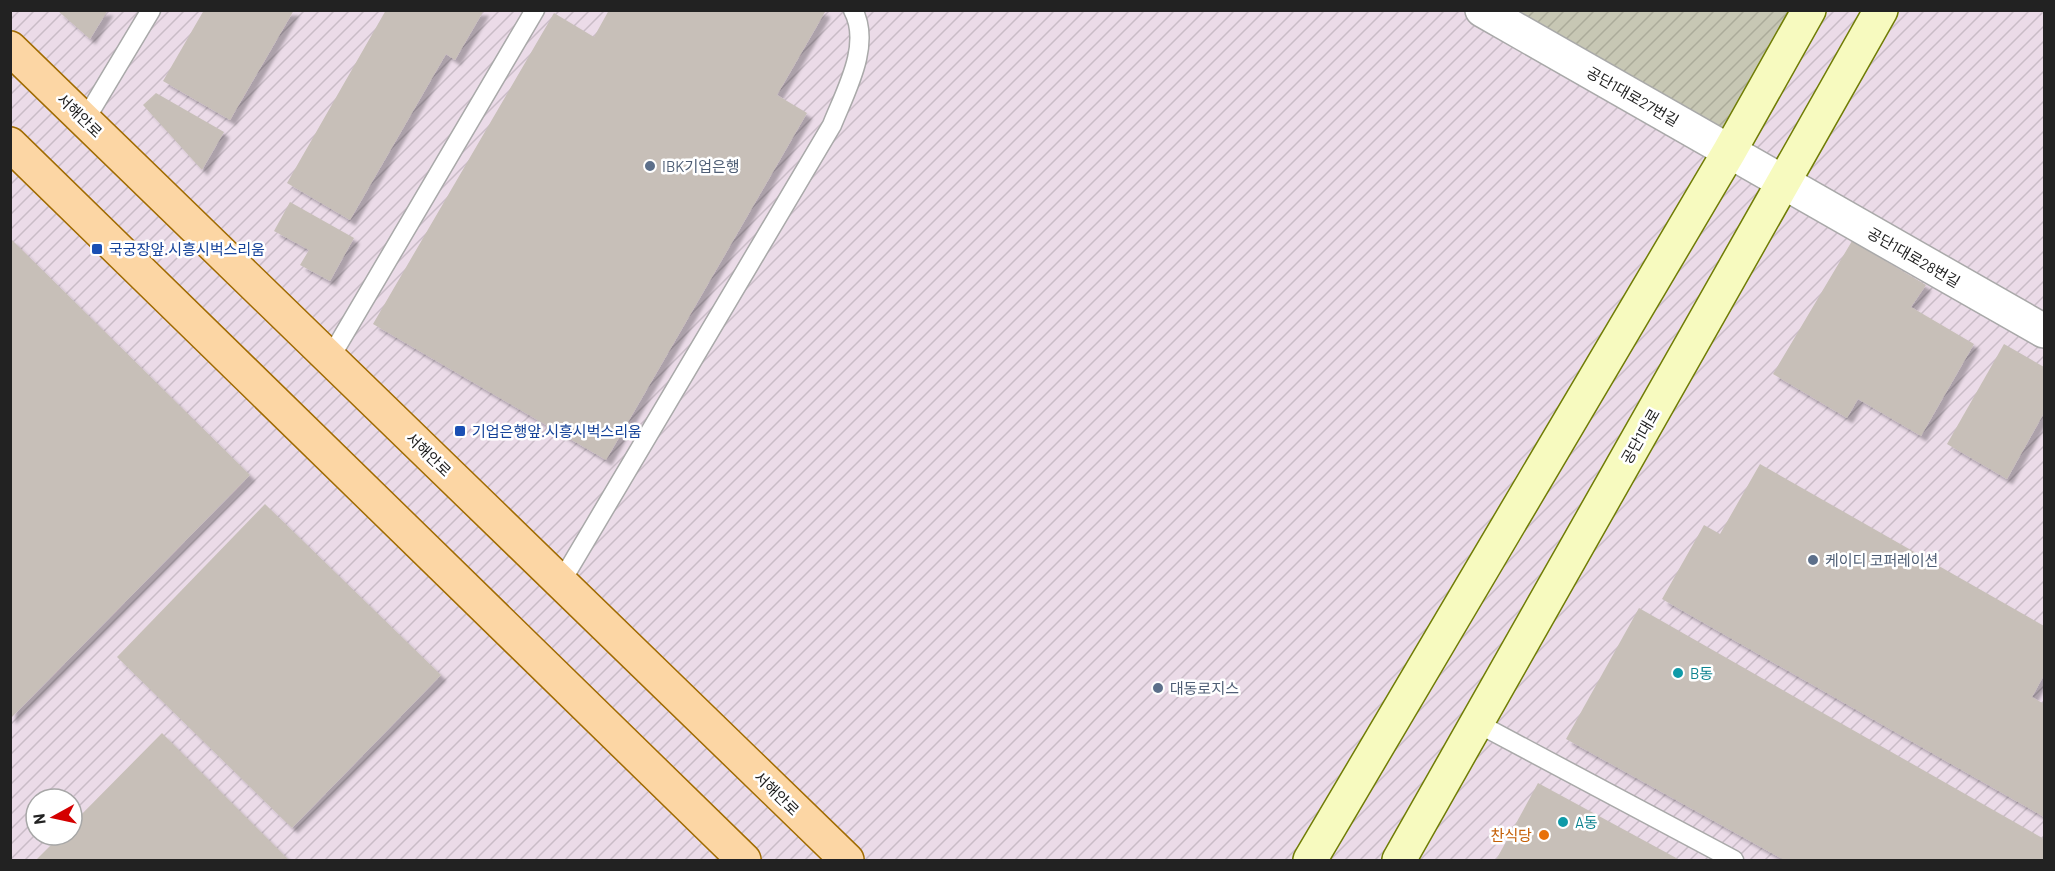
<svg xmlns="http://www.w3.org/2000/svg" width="2055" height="871" font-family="Barlow,'Noto Sans KR',sans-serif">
  <defs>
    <pattern id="industrial-furrows" width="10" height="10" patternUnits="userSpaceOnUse" patternTransform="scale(1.5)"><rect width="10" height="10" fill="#ebdbe8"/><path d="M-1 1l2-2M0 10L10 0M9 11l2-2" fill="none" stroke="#c9bcc7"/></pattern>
    <pattern id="construction-furrows" width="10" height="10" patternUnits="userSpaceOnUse" patternTransform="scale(1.5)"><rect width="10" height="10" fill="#c7c7b4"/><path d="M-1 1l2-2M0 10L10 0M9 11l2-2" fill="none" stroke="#abab9a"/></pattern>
    <filter id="shadow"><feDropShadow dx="5.5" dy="5.5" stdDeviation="1.5" flood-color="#0004"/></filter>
  </defs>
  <rect width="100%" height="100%" fill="#f2efe9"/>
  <path fill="url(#industrial-furrows)" fill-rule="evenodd" d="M10 11H2044V860H11ZM36 799H72V835H36Z"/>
  <polygon fill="url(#construction-furrows)" points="1482,11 1809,11 1729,152"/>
  <g fill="#c7bfb8" filter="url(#shadow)">
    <polygon points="57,10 108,10 90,39"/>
    <polygon points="204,10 294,10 230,120 163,81"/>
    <polygon points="386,10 484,10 455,60 446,54 350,220 287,183"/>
    <polygon points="609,10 822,10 825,12 777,95 807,113 606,460 373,324 554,13 594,37"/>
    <polygon points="156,93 224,132 202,170 143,105"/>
    <polygon points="290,202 354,238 330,281 300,265 309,250 274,231"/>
    <polygon points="10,238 250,475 10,719"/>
    <polygon points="1852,241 1926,285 1911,307 1974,344 1921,436 1858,399 1847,418 1773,374"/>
    <polygon points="2004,344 2044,367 2044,413 2007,479 1947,444"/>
    <polygon points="1760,464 2044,626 2044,675 2032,697 2044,704 2044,817 1662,599 1704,525 1720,534"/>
    <polygon points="265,504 441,675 292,828 117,657"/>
    <polygon points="1639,608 2044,839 2044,860 1784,860 1566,739"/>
    <polygon points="162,733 289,860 36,860 61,835 72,835 72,824"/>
    <polygon points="1538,783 1680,860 1496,860"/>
  </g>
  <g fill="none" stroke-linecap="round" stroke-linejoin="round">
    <defs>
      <g id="lane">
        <polyline points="85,120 151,10"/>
        <polyline points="330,358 535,10"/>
        <path d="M561 582 832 125C845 92 872 45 853 10"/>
        <polyline points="1477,723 1734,860"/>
      </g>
      <polyline id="street" points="1482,10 2044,331"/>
      <g id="secondary">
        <polyline points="1310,860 1729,152 1809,10"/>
        <polyline points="1399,860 1881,10"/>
      </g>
      <g id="primary">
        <polyline points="10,48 847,860"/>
        <polyline points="10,144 744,860"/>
      </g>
    </defs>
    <use href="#lane" stroke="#a9a9a9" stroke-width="21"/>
    <use href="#street" stroke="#a9a9a9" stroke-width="36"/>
    <use href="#secondary" stroke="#707d05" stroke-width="36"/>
    <use href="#primary" stroke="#a06b00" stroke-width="36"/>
    <use href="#lane" stroke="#fff" stroke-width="18"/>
    <use href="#street" stroke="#fff" stroke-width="33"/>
    <use href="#secondary" stroke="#f7fabf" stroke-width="33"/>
    <use href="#primary" stroke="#fcd6a4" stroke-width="33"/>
  </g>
  <g fill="#5c6f8a" stroke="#fff" stroke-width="2">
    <circle cx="650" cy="166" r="6"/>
    <circle cx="1813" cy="560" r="6"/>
    <circle cx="1158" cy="688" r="6"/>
  </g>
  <g fill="#1a4fb4" stroke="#fff" stroke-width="2">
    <rect x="91" y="243" width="12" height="12" rx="3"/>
    <rect x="454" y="425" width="12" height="12" rx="3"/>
  </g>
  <g fill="#0f9aa8" stroke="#fff" stroke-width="2">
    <circle cx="1678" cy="673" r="6"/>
    <circle cx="1563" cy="822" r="6"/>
  </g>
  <circle fill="#e8710a" stroke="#fff" stroke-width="2" cx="1544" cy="835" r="6"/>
  <g text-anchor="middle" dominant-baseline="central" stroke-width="5" stroke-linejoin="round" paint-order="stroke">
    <g font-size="15" fill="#222" stroke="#fff">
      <text transform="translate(1633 96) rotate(30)">공단1대로27번길</text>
      <text transform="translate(80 115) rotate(44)">서해안로</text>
      <text transform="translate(1914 257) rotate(30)">공단1대로28번길</text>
      <text transform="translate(1640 436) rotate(-60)">공단1대로</text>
      <text transform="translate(429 454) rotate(44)">서해안로</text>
      <text transform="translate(777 793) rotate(44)">서해안로</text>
    </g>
    <g font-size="15" fill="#4e5e75" stroke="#fff" text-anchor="start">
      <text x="662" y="166">IBK기업은행</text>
      <text x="1825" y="560">케이디 코퍼레이션</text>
      <text x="1170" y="688">대동로지스</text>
    </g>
    <g font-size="15" fill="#164399" stroke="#fff" text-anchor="start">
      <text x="109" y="249">국궁장앞.시흥시벅스리움</text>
      <text x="472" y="431">기업은행앞.시흥시벅스리움</text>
    </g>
    <g font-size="15" fill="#0d838f" stroke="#fff" text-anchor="start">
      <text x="1690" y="673">B동</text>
      <text x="1575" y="822">A동</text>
    </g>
    <g font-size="15" fill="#c56008" stroke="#fff" text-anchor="end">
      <text x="1532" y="835">찬식당</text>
    </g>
  </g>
  <rect width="2055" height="871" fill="none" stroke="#222222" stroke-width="24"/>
  <g transform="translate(54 817) rotate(262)"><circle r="28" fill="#ffffff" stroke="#a7a7a7" stroke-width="1.5"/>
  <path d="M0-4.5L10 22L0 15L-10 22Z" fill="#d40000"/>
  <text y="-9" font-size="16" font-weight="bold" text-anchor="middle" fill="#222222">N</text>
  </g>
</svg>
